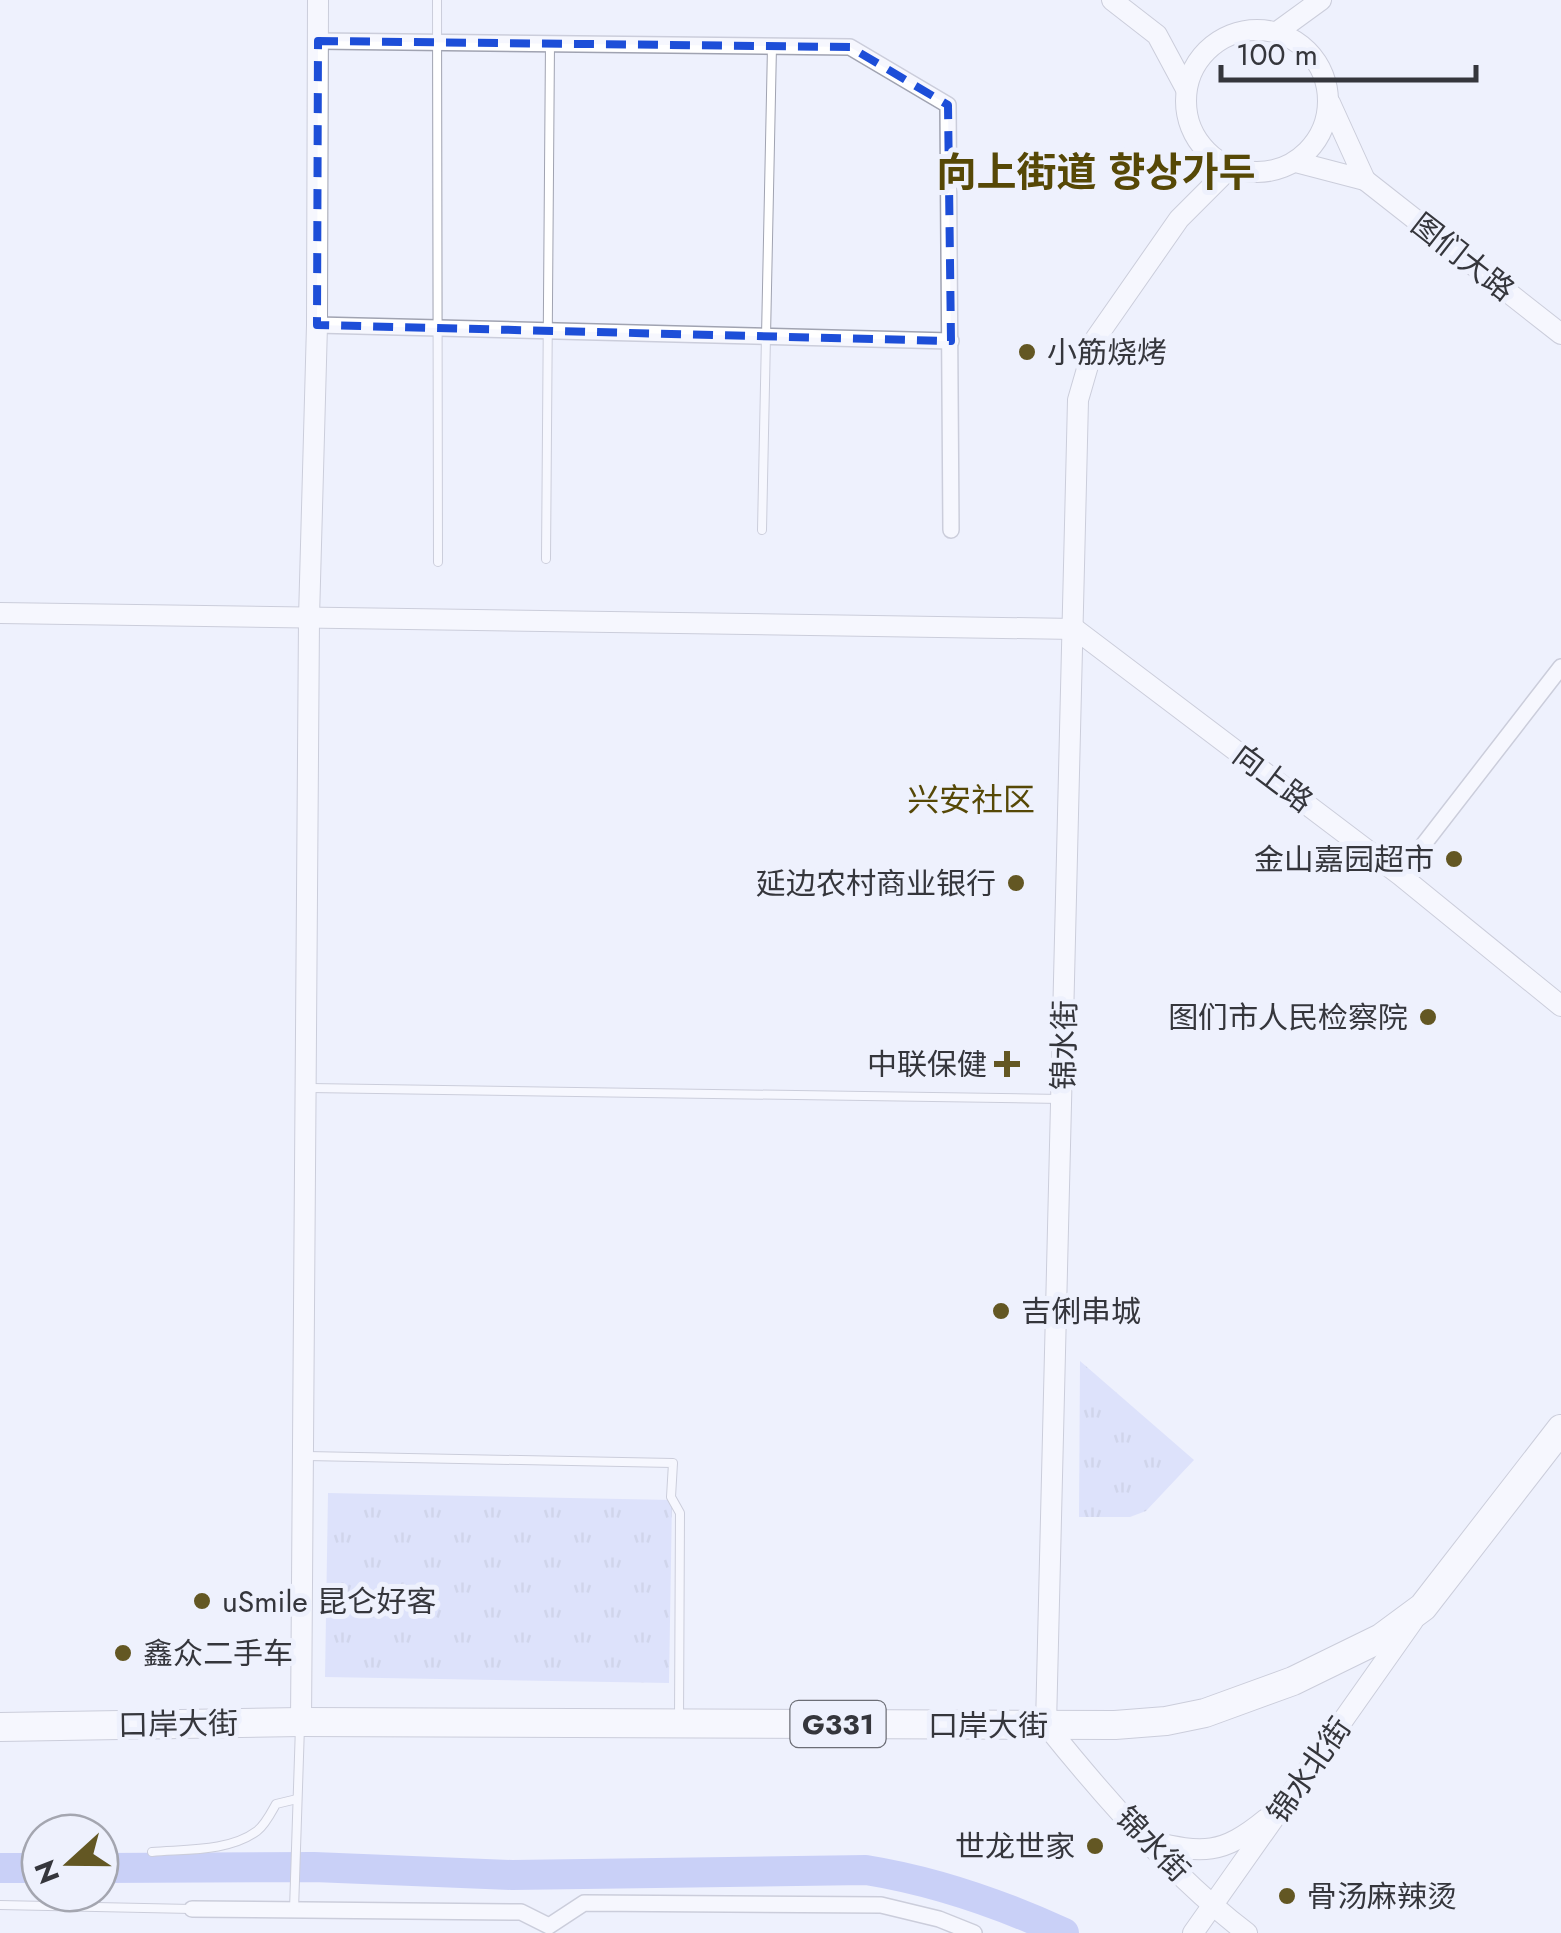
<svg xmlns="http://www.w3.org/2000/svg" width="1561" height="1933" font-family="Jost,'Noto Sans SC','Noto Sans KR',sans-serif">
  <defs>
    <pattern id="grass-tufts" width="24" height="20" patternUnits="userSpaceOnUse" patternTransform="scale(2.5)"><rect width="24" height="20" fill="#c8d1f8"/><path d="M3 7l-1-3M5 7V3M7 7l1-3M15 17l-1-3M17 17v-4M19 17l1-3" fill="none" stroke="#acb4d6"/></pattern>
  </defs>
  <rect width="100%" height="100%" fill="#eef1fd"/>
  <g fill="url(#grass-tufts)">
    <polygon points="1080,1361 1194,1460 1146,1511 1130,1517 1079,1517"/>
    <polygon points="328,1493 672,1500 669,1683 325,1677"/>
  </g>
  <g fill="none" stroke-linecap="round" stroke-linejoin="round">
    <g stroke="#9ca9f0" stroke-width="30">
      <polyline points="0,1868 40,1868"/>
      <path d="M100 1868 314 1867 512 1875 866 1870C934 1881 1001 1904 1064 1933"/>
    </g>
    <defs>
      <g id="lane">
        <polyline points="437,0 438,562"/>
        <polyline points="762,530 772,46"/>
        <polyline points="546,559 550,43"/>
        <polyline points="310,1088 1061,1099"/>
        <polyline points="307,1456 673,1463 671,1497 680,1513 679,1720"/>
        <path d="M152 1852C184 1849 229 1852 257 1831 265 1825 271 1813 276 1804L297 1799"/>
        <polyline points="0,1905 192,1909"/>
        <polyline points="294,1910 300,1726"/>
      </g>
      <g id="street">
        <polyline points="318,41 850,47 948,105 951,530"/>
        <polyline points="317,325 951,341"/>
        <polyline points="1400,875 1561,667"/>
        <polyline points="192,1909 521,1912 549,1926 584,1903 881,1905 939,1919 974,1933"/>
      </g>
      <g id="secondary">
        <polyline points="1112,0 1157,35 1186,89"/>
        <circle cx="1257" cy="101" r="71"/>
        <polyline points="1277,32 1321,0"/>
        <polyline points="1296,162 1365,180 1330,103"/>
        <path d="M1230 168 1179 219 1096 338 1078 400 1046 1725C1103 1796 1174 1878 1247 1933"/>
        <polyline points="1365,180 1561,334"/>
        <polyline points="0,613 1075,629 1400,875 1561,1006"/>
        <polyline points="301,1722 309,618 317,325 318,0"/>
        <path d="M1150 1841C1203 1854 1222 1855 1266 1819"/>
        <polyline points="1193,1933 1413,1621"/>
      </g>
      <polyline id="highway" points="0,1727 301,1722 1115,1725 1166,1721 1205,1713 1293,1681 1381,1638 1423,1607 1561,1429"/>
    </defs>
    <use href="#lane" stroke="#a0a3b1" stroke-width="10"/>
    <use href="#street" stroke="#a0a3b1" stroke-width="18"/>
    <use href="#secondary" stroke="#a0a3b1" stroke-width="22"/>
    <use href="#highway" stroke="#a0a3b1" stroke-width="30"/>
    <use href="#lane" stroke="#fff" stroke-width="8"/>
    <use href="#street" stroke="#fff" stroke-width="15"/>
    <use href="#secondary" stroke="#fff" stroke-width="20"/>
    <use href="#highway" stroke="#fff" stroke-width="28"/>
  </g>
  <path d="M0 0H1561V1933H0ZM318 41 850 47 948 105 951 341 317 325Z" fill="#eef1fd" fill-opacity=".55" fill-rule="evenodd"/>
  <path fill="none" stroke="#1d4ed8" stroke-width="8" stroke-dasharray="20 12" stroke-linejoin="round" d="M318 41 850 47 948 105 951 341 317 325Z"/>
  <g fill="#635723" stroke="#eef1fd" stroke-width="4">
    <circle cx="1027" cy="352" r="10"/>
    <circle cx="1454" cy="859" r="10"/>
    <circle cx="1016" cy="883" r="10"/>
    <circle cx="1428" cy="1017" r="10"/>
    <path d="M1002 1049h10v10h10v10h-10v10h-10v-10h-10v-10h10z"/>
    <circle cx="1001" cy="1311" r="10"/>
    <circle cx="202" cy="1601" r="10"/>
    <circle cx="123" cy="1653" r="10"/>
    <circle cx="1095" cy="1846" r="10"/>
    <circle cx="1287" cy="1896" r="10"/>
  </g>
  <g text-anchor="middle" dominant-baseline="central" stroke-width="10" stroke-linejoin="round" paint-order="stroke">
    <rect fill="#eef1fd" stroke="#6c6e76" stroke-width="2.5" x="790.5" y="1701" width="95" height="46" rx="8"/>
    <g font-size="28" font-weight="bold" fill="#35363c">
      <text x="838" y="1724">G331</text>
    </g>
    <g font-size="30" fill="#35363c" stroke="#eef1fd">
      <text transform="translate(1463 257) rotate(38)">图们大路</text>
      <text transform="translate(1273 778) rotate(37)">向上路</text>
      <text transform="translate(1064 1045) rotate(-89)">锦水街</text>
      <text transform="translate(178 1724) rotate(-1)">口岸大街</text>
      <text x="988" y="1725">口岸大街</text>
      <text transform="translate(1309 1770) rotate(-55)">锦水北街</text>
      <text transform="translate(1153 1844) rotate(46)">锦水街</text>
    </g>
    <g font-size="30" fill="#35363c" stroke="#eef1fd" text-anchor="start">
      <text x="1047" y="352">小筋烧烤</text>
      <text x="1434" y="859" text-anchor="end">金山嘉园超市</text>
      <text x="996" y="883" text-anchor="end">延边农村商业银行</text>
      <text x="1408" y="1017" text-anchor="end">图们市人民检察院</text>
      <text x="987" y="1064" text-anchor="end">中联保健</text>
      <text x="1021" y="1311">吉俐串城</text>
      <text x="222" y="1601">uSmile 昆仑好客</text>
      <text x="143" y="1653">鑫众二手车</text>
      <text x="1075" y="1846" text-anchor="end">世龙世家</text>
      <text x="1307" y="1896">骨汤麻辣烫</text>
    </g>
    <g font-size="32" fill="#564806" stroke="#eef1fd">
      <text x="971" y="800">兴安社区</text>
    </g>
    <g font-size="40" font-weight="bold" fill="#564806" stroke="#eef1fd">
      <text x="1096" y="172">向上街道 향상가두</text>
    </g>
  </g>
  <g transform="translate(70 1863) rotate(249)"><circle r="48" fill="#eef1fd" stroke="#a4a6b0" stroke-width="2.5"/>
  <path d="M0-8L18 38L0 25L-18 38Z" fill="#635723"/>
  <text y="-15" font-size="28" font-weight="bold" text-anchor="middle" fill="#35363c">N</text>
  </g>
  <path d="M1221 65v15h255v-15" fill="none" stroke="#35363c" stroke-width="5"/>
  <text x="1236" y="65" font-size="30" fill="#35363c" stroke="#eef1fd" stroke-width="8" paint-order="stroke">100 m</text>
</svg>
